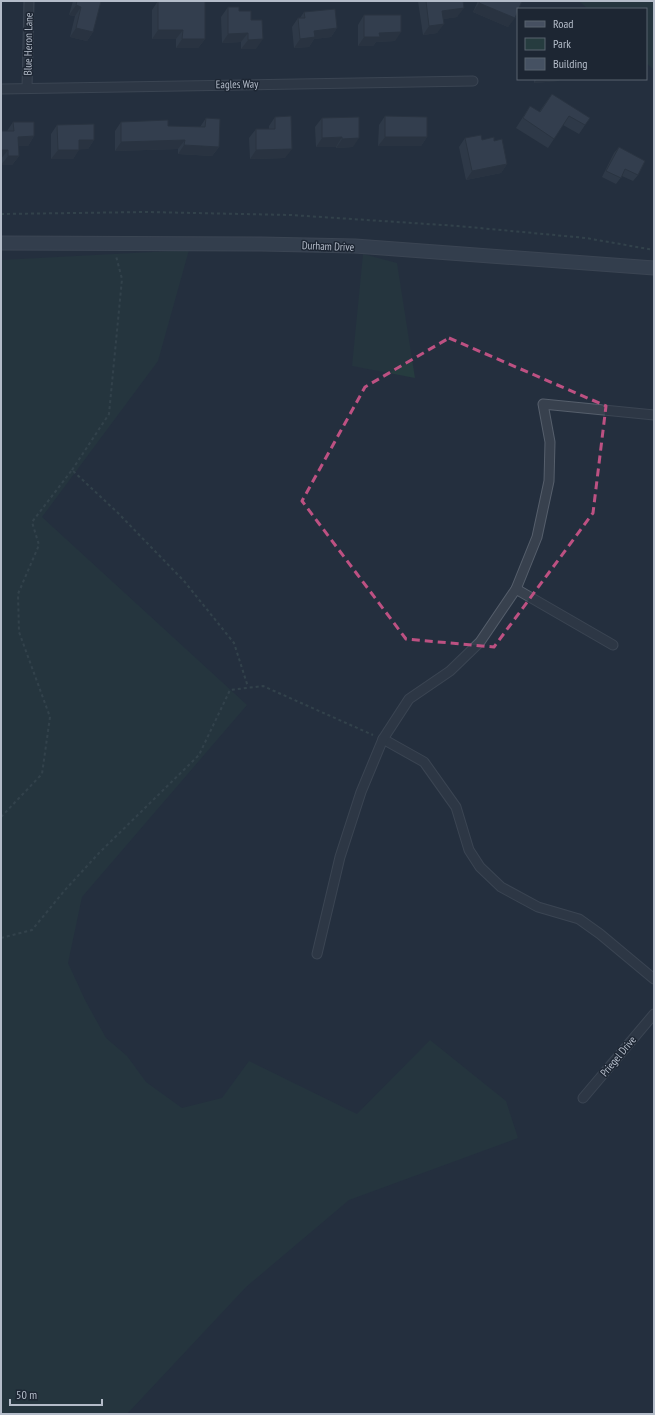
<svg xmlns="http://www.w3.org/2000/svg" width="655" height="1415" font-family="'PT Sans Narrow',sans-serif">
  <rect width="100%" height="100%" fill="#242f3e"/>
  <g fill="#263c3f">
    <polygon points="579,1 654,1 654,70 646,63 646,9 588,9"/>
    <polygon points="189,250 158,361 42,517 247,705 82,897 68,963 85,1000 106,1038 127,1056 146,1082 182,1108 222,1098 249,1061 357,1114 430,1040 506,1101 518,1138 349,1200 246,1287 127,1414 1,1414 1,260"/>
    <polygon points="363,254 397,263 415,378 352,366"/>
  </g>
  <g fill="none" stroke-linecap="round" stroke-linejoin="round">
    <defs>
      <g id="street">
        <polyline points="27,88 29,1"/>
        <polyline points="1,89 473,81"/>
        <polyline points="516,589 613,645"/>
        <polyline points="383,739 424,762 456,807 469,850 480,867 501,887 538,907 579,919 600,934 654,979"/>
        <polyline points="317,954 340,857 361,792 383,739 409,699 450,671 480,642 516,589 537,537 549,481 550,442 543,404 654,415"/>
        <polyline points="583,1098 654,1014"/>
      </g>
      <polyline id="secondary" points="1,243 261,244 355,246 654,268"/>
    </defs>
    <use href="#street" stroke="#565f6c" stroke-width="11"/>
    <use href="#secondary" stroke="#565f6c" stroke-width="15"/>
    <g stroke="#44595c" stroke-width="2" stroke-dasharray="3 3" stroke-linecap="butt">
      <polyline points="1,214 145,212 291,215 458,226 586,238 654,250"/>
      <polyline points="72,470 109,414 122,279 116,256"/>
      <polyline points="1,817 42,774 50,717 19,632 18,594 39,545 32,522 72,470 118,513 184,581 234,643 248,687"/>
      <polyline points="1,938 32,930 65,890 99,853 199,755 230,690 263,686 373,735"/>
    </g>
    <use href="#street" stroke="#38414e" stroke-width="9"/>
    <use href="#secondary" stroke="#465061" stroke-width="13"/>
  </g>
  <g fill="#3b4654">
    <polygon points="73,1 101,1 93,32 87,41 70,37 75,16 69,15"/>
    <polygon points="158,1 205,39 198,48 176,48 176,39 152,39 152,10"/>
    <polygon points="418,1 463,1 457,17 443,19 437,33 423,35"/>
    <polygon points="478,1 522,1 508,27 473,12"/>
    <polygon points="228,7 239,11 251,20 256,49 241,49 241,42 222,43 221,17"/>
    <polygon points="304,12 337,28 331,37 314,39 309,47 294,48 292,27 298,18 300,18"/>
    <polygon points="364,15 395,41 376,42 373,46 358,46 358,25"/>
    <polygon points="534,79 559,79 558,81 534,83"/>
    <polygon points="552,94 585,125 579,134 563,125 548,148 516,128 530,106 539,112"/>
    <polygon points="385,116 427,137 421,146 378,146 379,125"/>
    <polygon points="275,117 285,158 250,159 249,138 256,129 269,129 269,126"/>
    <polygon points="206,118 219,147 212,156 178,154 178,149 115,151 115,131 121,122 168,126 200,127"/>
    <polygon points="322,118 353,147 336,148 336,147 316,147 315,127"/>
    <polygon points="13,122 34,136 28,146 19,146 19,156 12,165 1,165 1,131 7,131"/>
    <polygon points="57,125 94,140 88,149 79,149 73,159 51,159 51,134"/>
    <polygon points="465,138 494,141 507,164 501,173 466,180 459,147"/>
    <polygon points="619,147 638,175 633,181 622,176 616,184 602,177 614,153"/>
  </g>
  <g fill="#303945">
    <polygon points="479,3 515,18 508,27 473,12"/>
    <polygon points="76,5 81,7 75,16 69,15"/>
    <polygon points="464,8 457,17 436,20 442,11"/>
    <polygon points="444,24 437,33 423,35 429,26"/>
    <polygon points="76,28 93,32 87,41 70,37"/>
    <polygon points="337,28 331,37 314,39 309,47 294,48 300,39 314,31"/>
    <polygon points="158,30 183,30 176,39 152,39"/>
    <polygon points="401,32 395,41 376,42 373,46 358,46 364,37 379,33"/>
    <polygon points="248,33 241,42 222,43 228,34"/>
    <polygon points="182,39 205,39 198,48 176,48"/>
    <polygon points="263,39 256,49 241,49 248,40"/>
    <polygon points="537,79 559,79 558,81 534,83"/>
    <polygon points="34,136 28,146 12,146 18,137"/>
    <polygon points="342,137 336,147 316,147 322,138"/>
    <polygon points="385,137 427,137 421,146 378,146"/>
    <polygon points="359,138 353,147 336,148 342,139"/>
    <polygon points="79,140 94,140 88,149 73,150"/>
    <polygon points="185,140 178,149 115,151 121,142"/>
    <polygon points="184,145 219,147 212,156 178,154"/>
    <polygon points="292,149 285,158 250,159 256,150"/>
    <polygon points="1,150 8,150 1,159"/>
    <polygon points="58,150 79,150 73,159 51,159"/>
    <polygon points="8,156 19,156 12,165 1,165"/>
    <polygon points="507,164 501,173 466,180 472,171"/>
  </g>
  <g fill="#455162" stroke="#303945">
    <polygon points="77,1 101,1 93,32 76,28 81,7 76,5"/>
    <polygon points="158,1 205,1 205,39 182,39 183,30 158,30"/>
    <polygon points="426,1 463,1 464,8 442,11 444,24 429,26"/>
    <polygon points="480,1 522,1 515,18 479,3"/>
    <polygon points="228,7 239,7 239,11 251,11 251,20 262,20 263,39 248,40 248,33 228,34"/>
    <polygon points="335,9 337,28 314,31 315,37 300,39 298,18 305,18 304,12"/>
    <polygon points="364,15 401,15 401,32 379,33 380,37 364,37"/>
    <polygon points="552,94 590,118 585,125 569,116 554,139 523,118 530,106 540,112"/>
    <polygon points="291,116 292,149 256,150 256,129 275,129 275,117"/>
    <polygon points="385,116 427,117 427,137 385,137"/>
    <polygon points="359,117 359,138 342,139 342,137 322,138 322,118"/>
    <polygon points="206,118 220,119 219,147 184,145 185,140 121,142 121,122 168,120 168,126 205,127"/>
    <polygon points="13,122 34,122 34,136 18,137 19,156 8,156 8,150 1,150 1,131 14,131"/>
    <polygon points="94,124 94,140 79,140 79,150 58,150 57,125"/>
    <polygon points="481,135 482,140 494,137 494,141 502,139 507,164 472,171 465,138"/>
    <polygon points="619,147 645,161 638,175 625,169 621,178 606,171"/>
  </g>
  <path d="M0 0H655V1415H0ZM449 338 606 406 593 513 494 647 406 639 302 501 365 387Z" fill="#242f3e" fill-opacity=".55" fill-rule="evenodd"/>
  <path fill="none" stroke="#bd5182" stroke-width="3" stroke-dasharray="8 5" stroke-linejoin="round" d="M449 338 606 406 593 513 494 647 406 639 302 501 365 387Z"/>
  <g text-anchor="middle" dominant-baseline="central" stroke-width="3" stroke-linejoin="round" paint-order="stroke">
    <g font-size="11" fill="#b4bcc9" stroke="#1d2633">
      <text transform="translate(28 44) rotate(-89)">Blue Heron Lane</text>
      <text transform="translate(237 84) rotate(-1)">Eagles Way</text>
      <text transform="translate(328 246) rotate(2)">Durham Drive</text>
      <text transform="translate(618 1056) rotate(-50)">Priegel Drive</text>
    </g>
  </g>
  <rect width="655" height="1415" fill="none" stroke="#b4bcc9" stroke-width="4"/>
  <rect x="517" y="8" width="130" height="72" fill="#1d2633" stroke="#59626f"/>
  <rect x="525" y="21" width="20" height="6" fill="#465061" stroke="#59626f"/>
  <text x="553" y="28" font-size="12" fill="#b4bcc9">Road</text>
  <rect x="525" y="38" width="20" height="12" fill="#263c3f" stroke="#59626f"/>
  <text x="553" y="48" font-size="12" fill="#b4bcc9">Park</text>
  <rect x="525" y="58" width="20" height="12" fill="#455162" stroke="#59626f"/>
  <text x="553" y="68" font-size="12" fill="#b4bcc9">Building</text>
  <path d="M10 1399v6h92v-6" fill="none" stroke="#b4bcc9" stroke-width="2"/>
  <text x="16" y="1399" font-size="12" fill="#b4bcc9" stroke="#1d2633" stroke-width="3" paint-order="stroke">50 m</text>
</svg>
